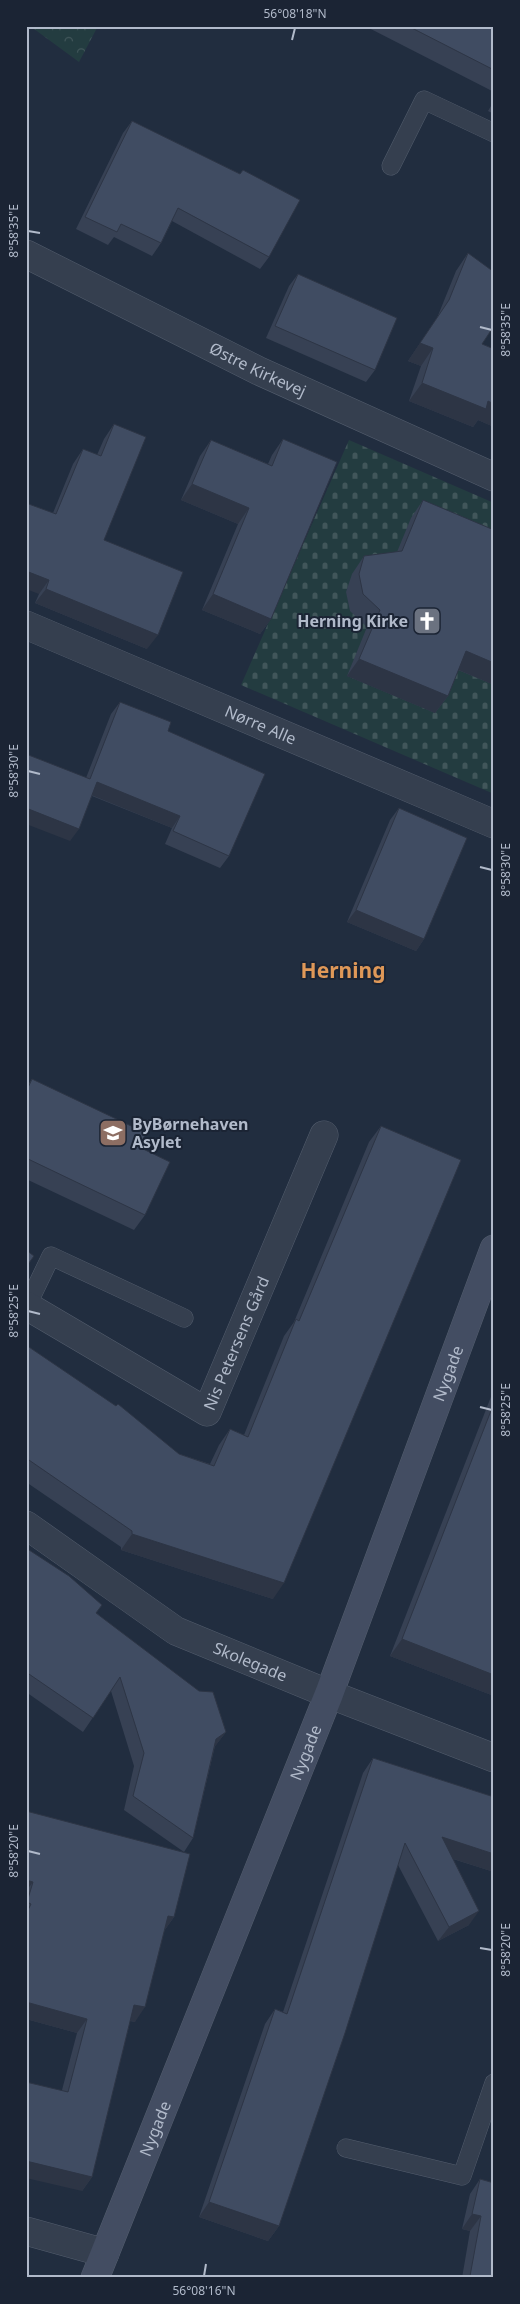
<svg xmlns="http://www.w3.org/2000/svg" width="520" height="2304" font-family="'Noto Sans',sans-serif">
  <defs>
    <pattern id="forest-crowns" width="20" height="18" patternUnits="userSpaceOnUse" patternTransform="scale(1.25)"><rect width="20" height="18" fill="#233c40"/><path d="M2 6a3 3 0 1 1 6 0M12 15a3 3 0 1 1 6 0" fill="none" stroke="#41565a"/></pattern>
    <pattern id="cemetery-stones" width="16" height="16" patternUnits="userSpaceOnUse" patternTransform="scale(1.25)"><rect width="16" height="16" fill="#233c40"/><path d="M2 7V4a2 2 0 0 1 4 0v3zM10 15v-3a2 2 0 0 1 4 0v3z" fill="#41565a"/></pattern>
  </defs>
  <rect width="100%" height="100%" fill="#212d3f"/>
  <polygon fill="url(#forest-crowns)" points="30,26 98,26 79,62"/>
  <polygon fill="url(#cemetery-stones)" points="349,440 494,503 494,794 241,685"/>
  <g fill="none" stroke-linecap="round" stroke-linejoin="round">
    <defs>
      <g id="lane">
        <polyline points="391,166 424,100 494,133"/>
        <polyline points="27,1306 51,1256 184,1318"/>
        <polyline points="346,2148 462,2176 494,2083"/>
      </g>
      <g id="street">
        <path id="s1" d="M26 254 259 371 494 477"/>
        <path id="s2" d="M26 625 494 824"/>
        <path id="s3" d="M26 1307 27 1306 207 1412 324 1135"/>
        <path id="s4" d="M26 1525 176 1631 329 1694 494 1758"/>
        <polyline points="26,2231 105,2253"/>
      </g>
      <g id="secondary">
        <path id="s5" d="M95 2278 329 1694 494 1249"/>
      </g>
    </defs>
    <use href="#lane" stroke="#535d6d" stroke-width="19"/>
    <use href="#street" stroke="#535d6d" stroke-width="29"/>
    <use href="#secondary" stroke="#535d6d" stroke-width="29"/>
    <use href="#lane" stroke="#353f4f" stroke-width="18"/>
    <use href="#street" stroke="#353f4f" stroke-width="28"/>
    <use href="#secondary" stroke="#434d62" stroke-width="28"/>
  </g>
  <g fill="#374154">
    <polygon points="365,26 494,26 494,92"/>
    <polygon points="494,101 494,114 488,111"/>
    <polygon points="132,121 240,174 243,170 269,257 260,269 172,221 161,243 152,256 114,237 108,245 76,229 123,133"/>
    <polygon points="468,253 482,344 494,349 494,427 478,420 473,427 409,401 421,366 408,361 437,318 456,271"/>
    <polygon points="298,274 375,370 366,382 266,338 289,286"/>
    <polygon points="114,424 104,540 147,649 35,603 39,594 53,513 73,464 83,449 97,455 104,439"/>
    <polygon points="283,439 271,619 260,634 202,610 238,524 181,500 200,456 211,440 268,464 272,455"/>
    <polygon points="423,500 494,685 458,670 448,696 435,713 347,676 367,627 350,611 346,592 352,574 364,556 397,552 411,518"/>
    <polygon points="120,702 168,731 229,856 220,868 165,844 172,828 92,796 70,841 86,778 111,714"/>
    <polygon points="399,808 424,939 416,951 347,922 390,820"/>
    <polygon points="32,1079 145,1215 134,1230 26,1179 26,1088"/>
    <polygon points="381,1126 273,1599 121,1550 121,1547 26,1482 26,1345 179,1454 210,1464 219,1445 230,1429 244,1435 284,1336 294,1322 369,1142"/>
    <polygon points="494,1389 494,1696 390,1656"/>
    <polygon points="26,1548 226,1732 215,1746 193,1838 184,1852 124,1810 134,1766 111,1691 83,1732 26,1692"/>
    <polygon points="373,1758 494,1797 494,1872 453,1859 469,1925 438,1941 398,1865 279,2226 268,2241 199,2217 265,2024 275,2009 283,2012 363,1773"/>
    <polygon points="26,1811 174,1917 164,1931 135,2022 130,2021 92,2177 82,2191 62,2090 77,2033 26,2019"/>
    <polygon points="480,2179 494,2278 462,2278 470,2231 462,2229 470,2194"/>
  </g>
  <g fill="#2d3545">
    <polygon points="420,343 433,348 421,366 408,361"/>
    <polygon points="422,383 488,401 494,404 494,427 478,420 473,427 409,401"/>
    <polygon points="192,484 249,508 238,524 181,500"/>
    <polygon points="26,571 49,580 39,594 26,589"/>
    <polygon points="46,589 158,635 147,649 35,603"/>
    <polygon points="213,594 271,619 260,634 202,610"/>
    <polygon points="466,651 494,663 494,685 454,668"/>
    <polygon points="359,659 448,696 435,713 347,676"/>
    <polygon points="97,782 180,816 172,828 89,794"/>
    <polygon points="26,808 79,829 70,841 26,824"/>
    <polygon points="356,910 424,939 416,951 347,922"/>
    <polygon points="132,1534 284,1583 273,1599 121,1550"/>
    <polygon points="402,1639 494,1675 494,1696 390,1656"/>
    <polygon points="226,1732 216,1745 207,1752 216,1739"/>
    <polygon points="442,1837 494,1854 494,1872 432,1852"/>
    <polygon points="26,1880 33,1882 26,1891"/>
    <polygon points="479,1911 469,1925 438,1941 449,1927"/>
    <polygon points="168,1916 174,1917 164,1931"/>
    <polygon points="26,2002 87,2019 77,2033 26,2019"/>
    <polygon points="134,2005 145,2007 135,2022 124,2019"/>
    <polygon points="26,2161 92,2177 82,2191 26,2178"/>
    <polygon points="209,2202 279,2226 268,2241 199,2217"/>
    <polygon points="472,2214 481,2216 470,2231 462,2229"/>
    <polygon points="470,2276 481,2278 469,2278"/>
  </g>
  <g fill="#404c62" stroke="#2d3545">
    <polygon points="408,26 494,26 494,70"/>
    <polygon points="132,121 240,174 243,170 300,200 269,257 178,208 161,243 121,224 117,232 85,217"/>
    <polygon points="468,253 494,272 494,326 482,344 494,349 494,404 488,401 486,409 422,383 433,348 420,343 449,300"/>
    <polygon points="298,274 397,318 375,370 275,326"/>
    <polygon points="114,424 146,437 104,540 183,572 158,635 46,589 49,580 26,571 26,503 56,514 83,449 101,456"/>
    <polygon points="283,439 337,462 271,619 213,594 249,508 192,484 211,440 272,466"/>
    <polygon points="423,500 494,530 494,663 466,651 448,696 359,659 380,610 363,594 359,574 364,556 402,551"/>
    <polygon points="120,702 171,722 168,731 265,774 229,856 173,831 180,816 97,782 79,829 26,808 26,754 90,779"/>
    <polygon points="399,808 467,838 424,939 356,910"/>
    <polygon points="32,1079 146,1133 139,1147 170,1162 145,1215 26,1158 26,1092"/>
    <polygon points="381,1126 461,1160 284,1583 132,1534 132,1531 26,1458 26,1345 116,1406 118,1404 179,1454 214,1466 230,1429 248,1437 296,1319 299,1321"/>
    <polygon points="26,1250 34,1256 26,1267"/>
    <polygon points="494,1403 494,1675 402,1639"/>
    <polygon points="26,1548 69,1576 102,1605 96,1613 199,1691 213,1692 226,1732 216,1739 193,1838 133,1796 144,1753 120,1677 93,1718 26,1672"/>
    <polygon points="373,1758 494,1797 494,1854 442,1837 479,1911 449,1927 405,1843 345,2033 279,2226 209,2202 275,2009 287,2014"/>
    <polygon points="26,1811 190,1854 174,1917 168,1916 145,2007 134,2005 92,2177 26,2161 26,2082 68,2092 87,2019 26,2002 26,1910 28,1910 31,1904 27,1902 33,1882 26,1880"/>
    <polygon points="480,2179 494,2183 494,2278 481,2278 470,2276 481,2216 472,2214"/>
  </g>
  <path fill="none" stroke="#b1baca" stroke-width="2" d="M292 40 295 28M28 231 40 233M480 327 492 330M28 771 40 774M480 867 492 870M28 1311 40 1314M480 1407 492 1410M28 1851 40 1854M480 1948 492 1950M204 2276 206 2264"/>
  <defs>
    <symbol id="church-square" viewBox="-11 -11 22 22"><rect x="-9" y="-9" width="18" height="18" rx="4" fill="#6b7280" stroke="#1b2434"/><path d="M-1.2-6h2.4v3.5h3.3v2.4h-3.3V6h-2.4V-.1h-3.3v-2.4h3.3Z" fill="#fff"/></symbol>
    <symbol id="school-square" viewBox="-11 -11 22 22"><rect x="-9" y="-9" width="18" height="18" rx="4" fill="#8d6e63" stroke="#1b2434"/><path d="M0-5L7-2L0 1L-7-2ZM-4 1L0 2.5L4 1V4Q0 6-4 4Z" fill="#fff"/></symbol>
  </defs>
  <g fill-rule="evenodd">
    <use href="#church-square" x="411" y="605" width="32" height="32"/>
    <use href="#school-square" x="97" y="1117" width="32" height="32"/>
  </g>
  <g text-anchor="middle" dominant-baseline="central" stroke-width="4" stroke-linejoin="round" paint-order="stroke">
    <g font-size="16" fill="#b1baca" stroke="#1b2434">
      <text stroke="none"><textPath href="#s1" startOffset="259">Østre Kirkevej</textPath></text>
      <text stroke="none"><textPath href="#s2" startOffset="255">Nørre Alle</textPath></text>
      <text stroke="none"><textPath href="#s3" startOffset="285">Nis Petersens Gård</textPath></text>
      <text stroke="none"><textPath href="#s5" startOffset="971">Nygade</textPath></text>
      <text stroke="none"><textPath href="#s4" startOffset="264">Skolegade</textPath></text>
      <text stroke="none"><textPath href="#s5" startOffset="566">Nygade</textPath></text>
      <text stroke="none"><textPath href="#s5" startOffset="161">Nygade</textPath></text>
    </g>
    <g font-size="16" font-weight="bold" fill="#b1baca" stroke="#1b2434" text-anchor="end">
      <text x="408" y="621">Herning Kirke</text>
      <text x="132" y="1124" text-anchor="start">ByBørnehaven<tspan x="132" dy="18">Asylet</tspan></text>
    </g>
    <g font-size="21" font-weight="bold" fill="#df9858" stroke="#1b2434">
      <text x="343" y="970">Herning</text>
    </g>
  </g>
  <rect width="520" height="2304" fill="none" stroke="#1b2434" stroke-width="55"/>
  <rect x="28" y="28" width="464" height="2248" fill="none" stroke="#b1baca" stroke-width="2"/>
  <g font-size="12" text-anchor="middle" fill="#b1baca">
    <text x="295" y="18">56°08'18"N</text>
    <text transform="translate(14 231) rotate(-90)" y="4">8°58'35"E</text>
    <text transform="translate(506 330) rotate(-90)" y="4">8°58'35"E</text>
    <text transform="translate(14 771) rotate(-90)" y="4">8°58'30"E</text>
    <text transform="translate(506 870) rotate(-90)" y="4">8°58'30"E</text>
    <text transform="translate(14 1311) rotate(-90)" y="4">8°58'25"E</text>
    <text transform="translate(506 1410) rotate(-90)" y="4">8°58'25"E</text>
    <text transform="translate(14 1851) rotate(-90)" y="4">8°58'20"E</text>
    <text transform="translate(506 1950) rotate(-90)" y="4">8°58'20"E</text>
    <text x="204" y="2295">56°08'16"N</text>
  </g>
</svg>
